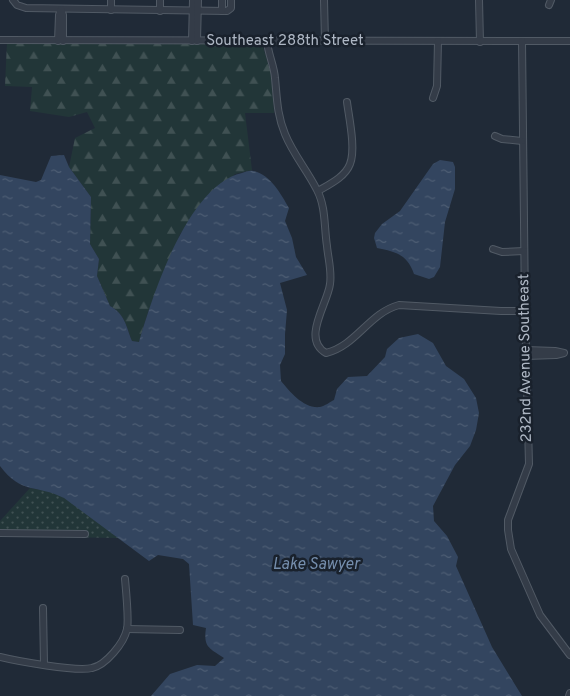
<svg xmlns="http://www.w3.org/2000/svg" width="570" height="696" font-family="Overpass,sans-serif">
  <defs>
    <pattern id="forest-firs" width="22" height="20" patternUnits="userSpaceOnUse" patternTransform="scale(1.25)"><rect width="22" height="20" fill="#223638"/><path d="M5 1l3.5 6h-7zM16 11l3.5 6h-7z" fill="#405153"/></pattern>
    <pattern id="park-dots" width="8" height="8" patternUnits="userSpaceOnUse" patternTransform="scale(1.25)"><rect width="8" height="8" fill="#223638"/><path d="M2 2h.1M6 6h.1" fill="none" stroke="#405153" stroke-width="1.8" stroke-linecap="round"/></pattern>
    <pattern id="water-ripples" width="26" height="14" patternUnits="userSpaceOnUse" patternTransform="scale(1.25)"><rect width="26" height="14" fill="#33455f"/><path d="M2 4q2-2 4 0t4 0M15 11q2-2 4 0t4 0" fill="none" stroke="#4e5e74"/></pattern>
  </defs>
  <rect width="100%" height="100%" fill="#202a37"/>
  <path fill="url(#forest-firs)" d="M7 42 262 44 271 73 274 113H245L252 170 235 174 180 234 148 312 139 342 132 341C127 327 124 313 110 306L97 276 99 259 90 244 91 197 69 167 75 138 95 128 87 112 69 117 30 111 32 87 5 86Z"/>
  <path fill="url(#park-dots)" d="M30 488C36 490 43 489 49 491 62 493 107 528 118 538L0 536V521Z"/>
  <g fill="url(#water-ripples)">
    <path d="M64 155 69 167 91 197 90 244 99 259 97 276 110 306C125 314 126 326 132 341L139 342C153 294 188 185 242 173 245 172 250 170 253 171 270 174 281 194 289 208L285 221 292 238 296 257 307 275 280 283 287 310 285 334V354L280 365 281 381C290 392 304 409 320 407 325 406 330 402 334 400L337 389 348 377 367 376 385 357 387 349 399 338 418 334 433 343 446 366 464 379 476 398 479 413 476 430 470 446 455 465 433 506 434 521 447 536 458 557 456 566 492 647 522 696H151L170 674 197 665 215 666 224 658C210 648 203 648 206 628L193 625 189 564 183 559 158 555 149 561 64 498C36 484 22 495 0 466V175L36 182 41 180 51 156Z"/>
    <path d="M440 160 453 162 455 167V189L445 222 440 267 434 277 429 279 414 274C407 254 396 252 377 248L374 238 375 233 382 224 400 211 433 164Z"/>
  </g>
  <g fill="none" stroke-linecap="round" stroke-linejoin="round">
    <defs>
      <g id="minor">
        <polyline points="13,0 17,5 26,8 227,11 231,8 231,0"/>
        <polyline points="324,0 325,41"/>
        <polyline points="479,0 480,42"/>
        <polyline points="549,5 551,0"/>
        <polyline points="111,10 111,0"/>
        <polyline points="160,11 160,0"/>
        <polyline points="222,11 222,0"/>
        <polyline points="0,40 570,41"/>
        <polyline points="58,41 59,15 61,9 63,15 63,41"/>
        <polyline points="192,41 193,0"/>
        <polyline points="197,41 198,0"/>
        <path d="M267 41C268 54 274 65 275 78 277 98 277 115 285 134 293 154 307 170 317 190 326 207 324 227 327 246 328 258 332 271 330 284 328 303 301 339 326 353 356 346 369 313 399 305L501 311H525"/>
        <polyline points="522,41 525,311 529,464 508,520 508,530 511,549 540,615 570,655"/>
        <polyline points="433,98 437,86 438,41"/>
        <polyline points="495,136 502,139 522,141"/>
        <path d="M318 191C330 184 345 177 350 164 356 149 349 118 347 102"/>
        <polyline points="493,249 502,252 524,251"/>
        <polyline points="526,350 555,351 564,353 556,355 526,356"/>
        <polyline points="0,533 85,534"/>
        <polyline points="43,608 44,664"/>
        <polyline points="127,629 180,630"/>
        <path d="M0 657C16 661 77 672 92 668 106 665 124 643 127 629 129 620 126 590 125 579"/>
        <polyline points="569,696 570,693"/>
      </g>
    </defs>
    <use href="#minor" stroke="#515a65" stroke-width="8"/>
    <use href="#minor" stroke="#343c48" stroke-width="6"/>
  </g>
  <g text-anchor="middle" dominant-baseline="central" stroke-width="5" stroke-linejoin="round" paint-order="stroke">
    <g font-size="15" fill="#aeb7c4" stroke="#19212c">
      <text x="285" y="41">Southeast 288th Street</text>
      <text transform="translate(526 358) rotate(-91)">232nd Avenue Southeast</text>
    </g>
    <g font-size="16" font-style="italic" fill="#758ead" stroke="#19212c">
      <text x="316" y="565">Lake Sawyer</text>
    </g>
  </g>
</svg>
